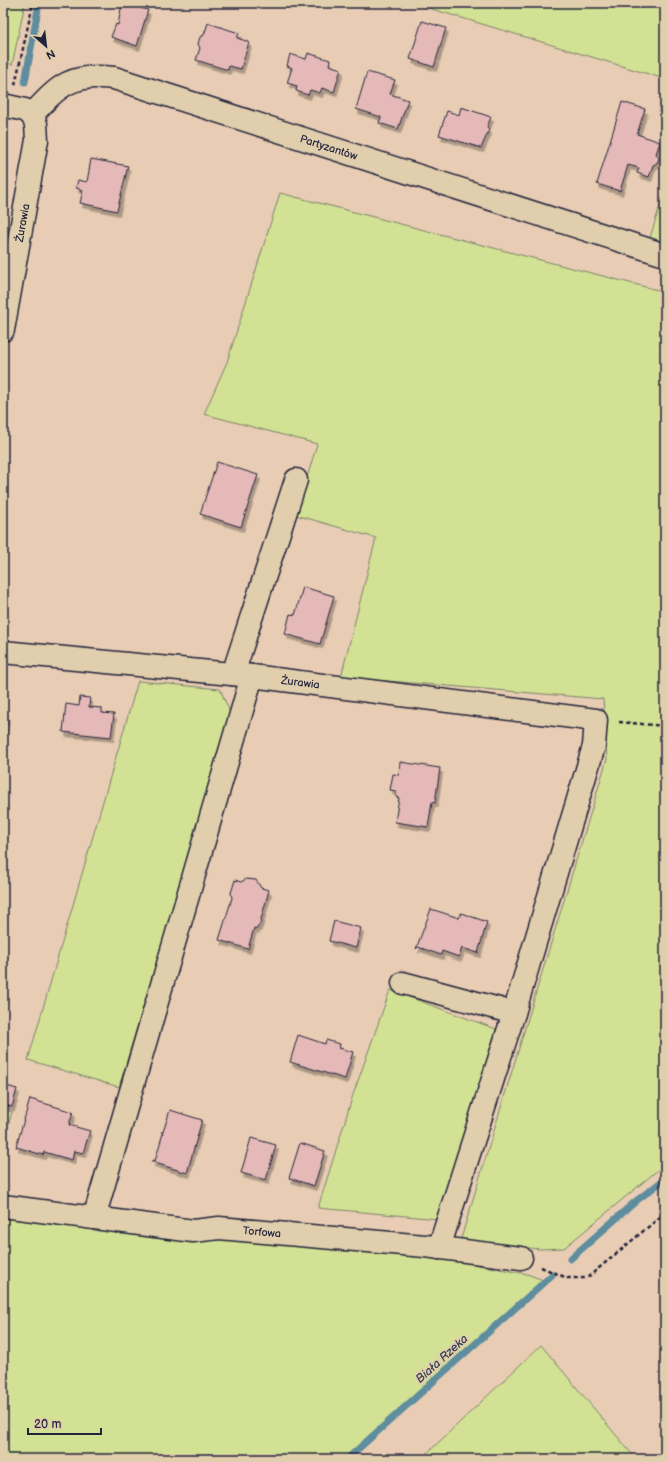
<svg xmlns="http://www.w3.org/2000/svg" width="668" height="1462" font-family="'Balsamiq Sans',sans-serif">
  <defs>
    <filter id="shadow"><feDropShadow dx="2.5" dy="4.5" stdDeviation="0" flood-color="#0004"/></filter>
  </defs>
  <rect width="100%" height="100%" fill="#e8cdb4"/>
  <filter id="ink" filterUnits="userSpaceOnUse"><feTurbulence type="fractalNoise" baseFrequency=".025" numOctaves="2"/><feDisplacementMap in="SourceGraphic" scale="8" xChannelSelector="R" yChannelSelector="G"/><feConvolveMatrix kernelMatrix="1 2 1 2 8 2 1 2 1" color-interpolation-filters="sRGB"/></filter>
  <g filter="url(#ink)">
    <g fill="#d3e194" stroke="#7a8268">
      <polygon points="3,3 25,3 12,65 3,59"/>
      <polygon points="412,3 665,3 665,79"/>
      <polygon points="665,189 665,242 650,238"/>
      <polygon points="280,193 665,292 665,1164 564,1248 541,1249 460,1242 607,759 603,699 341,677 376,538 296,515 317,444 204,414 227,362"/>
      <polygon points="138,681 220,689 231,715 119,1087 28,1060"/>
      <polygon points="390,990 496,1029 439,1219 318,1208 353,1095"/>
      <polygon points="3,1109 12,1112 3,1144"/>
      <polygon points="3,1215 456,1261 527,1274 543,1280 343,1459 3,1459"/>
      <polygon points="541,1345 636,1459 421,1459"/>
    </g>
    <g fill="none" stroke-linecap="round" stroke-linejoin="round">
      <g stroke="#5d8d9e" stroke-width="7">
        <polyline points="25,82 39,3"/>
        <polyline points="3,172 5,162"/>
        <polyline points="570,1259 636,1201 665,1179"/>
        <polyline points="347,1459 552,1275"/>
      </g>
    </g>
    <g fill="#e4b9b7" stroke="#22223b" filter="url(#shadow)">
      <polygon points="122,3 148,10 137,46 111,37 116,24 118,25"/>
      <polygon points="422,21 446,28 434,67 410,59"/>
      <polygon points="208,23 239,33 237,38 249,42 241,69 229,66 228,70 196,60 200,48 198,44 200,37 204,35"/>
      <polygon points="308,53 330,60 329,65 341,69 334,92 322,88 320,93 310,90 308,95 296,91 297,86 287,83 292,68 287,66 290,54 306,59"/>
      <polygon points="367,72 395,80 390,94 408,100 398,129 379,123 381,117 356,109"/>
      <polygon points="622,102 645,109 637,134 660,142 656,154 659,158 657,163 653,165 649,177 637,173 639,168 628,165 620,191 597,184"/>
      <polygon points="461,107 491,117 487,127 489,130 481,148 439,135 447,111 459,115"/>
      <polygon points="91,159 128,166 117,211 80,203 83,190 76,188 78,180 87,182"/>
      <polygon points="217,462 258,475 241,527 200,514"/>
      <polygon points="303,587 334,596 320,644 285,634 290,614 295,615"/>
      <polygon points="80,697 90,698 89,707 102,708 102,713 114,714 111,737 63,732 66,704 79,706"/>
      <polygon points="3,714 7,715 3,739"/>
      <polygon points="400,762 440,768 435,803 432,802 428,827 395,822 399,798 396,797 396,791 390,790 393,774 399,775"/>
      <polygon points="246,879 256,880 261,888 269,890 260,923 257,929 254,928 248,949 219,940 232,898 231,893 235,880 241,882"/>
      <polygon points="431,909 459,918 461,913 487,922 478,953 462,948 459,957 442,951 441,955 418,947 416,949"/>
      <polygon points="334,921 361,928 356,948 329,941"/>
      <polygon points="298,1035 325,1044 326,1040 340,1044 339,1048 353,1052 345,1079 290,1062"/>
      <polygon points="3,1085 17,1089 12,1107 3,1104"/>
      <polygon points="30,1099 73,1112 69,1125 90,1131 83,1153 74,1151 72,1160 44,1152 43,1155 16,1147"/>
      <polygon points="170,1110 202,1120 187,1173 152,1162 152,1160 155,1161 163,1133 161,1132 163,1132"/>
      <polygon points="251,1138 276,1145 266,1180 241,1173"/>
      <polygon points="300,1143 325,1151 314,1186 289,1178"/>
    </g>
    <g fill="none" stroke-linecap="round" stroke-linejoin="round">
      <defs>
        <g id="minor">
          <polyline points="3,105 25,110 32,115"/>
          <path id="s1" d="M32 115C59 85 72 73 114 78L665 255"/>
          <path id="s2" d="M3 330 37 140 36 124 32 115"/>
          <path id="s3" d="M3 652 252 676 596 720 594 746 514 1013 439 1248"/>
          <polyline points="233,674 296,480"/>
          <polyline points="403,983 514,1013"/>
          <path id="s4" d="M3 1206 193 1231 219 1228 425 1246 521 1258"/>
          <polyline points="94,1218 252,676"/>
        </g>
      </defs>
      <use href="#minor" stroke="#22223b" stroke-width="25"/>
      <g stroke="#22223b" stroke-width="2.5" stroke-dasharray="4 3" stroke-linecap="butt">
        <polyline points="15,85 33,3"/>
        <polyline points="619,722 665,726"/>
        <polyline points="541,1267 567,1278 587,1278 665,1213"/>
      </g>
      <use href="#minor" stroke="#e0ceac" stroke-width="22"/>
    </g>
  </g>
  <g text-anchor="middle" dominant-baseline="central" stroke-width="4" stroke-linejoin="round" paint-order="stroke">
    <g font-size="11" fill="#22223b" stroke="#e0ceac">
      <text stroke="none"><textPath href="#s1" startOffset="321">Partyzantów</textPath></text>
      <text stroke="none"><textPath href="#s2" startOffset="109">Żurawia</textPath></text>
      <text stroke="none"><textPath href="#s3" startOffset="299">Żurawia</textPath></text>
      <text stroke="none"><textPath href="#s4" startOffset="261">Torfowa</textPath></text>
    </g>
    <g font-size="12" font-style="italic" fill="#313d54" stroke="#e0ceac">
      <text transform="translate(442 1359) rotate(-42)">Biała Rzeka</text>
    </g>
  </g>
  <rect width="668" height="1462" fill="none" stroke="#e0ceac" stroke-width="16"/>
  <rect x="8" y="8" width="652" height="1446" fill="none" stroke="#22223b" stroke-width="1.5" filter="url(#ink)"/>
  <g transform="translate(46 46) rotate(152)" stroke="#e0ceac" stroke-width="3" paint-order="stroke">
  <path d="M0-3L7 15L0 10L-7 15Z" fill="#22223b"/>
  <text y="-6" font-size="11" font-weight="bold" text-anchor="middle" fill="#22223b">N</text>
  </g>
  <path d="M28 1428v6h73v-6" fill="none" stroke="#22223b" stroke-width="2"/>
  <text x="34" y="1428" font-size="12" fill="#22223b" stroke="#e0ceac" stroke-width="3" paint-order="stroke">20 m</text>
</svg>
